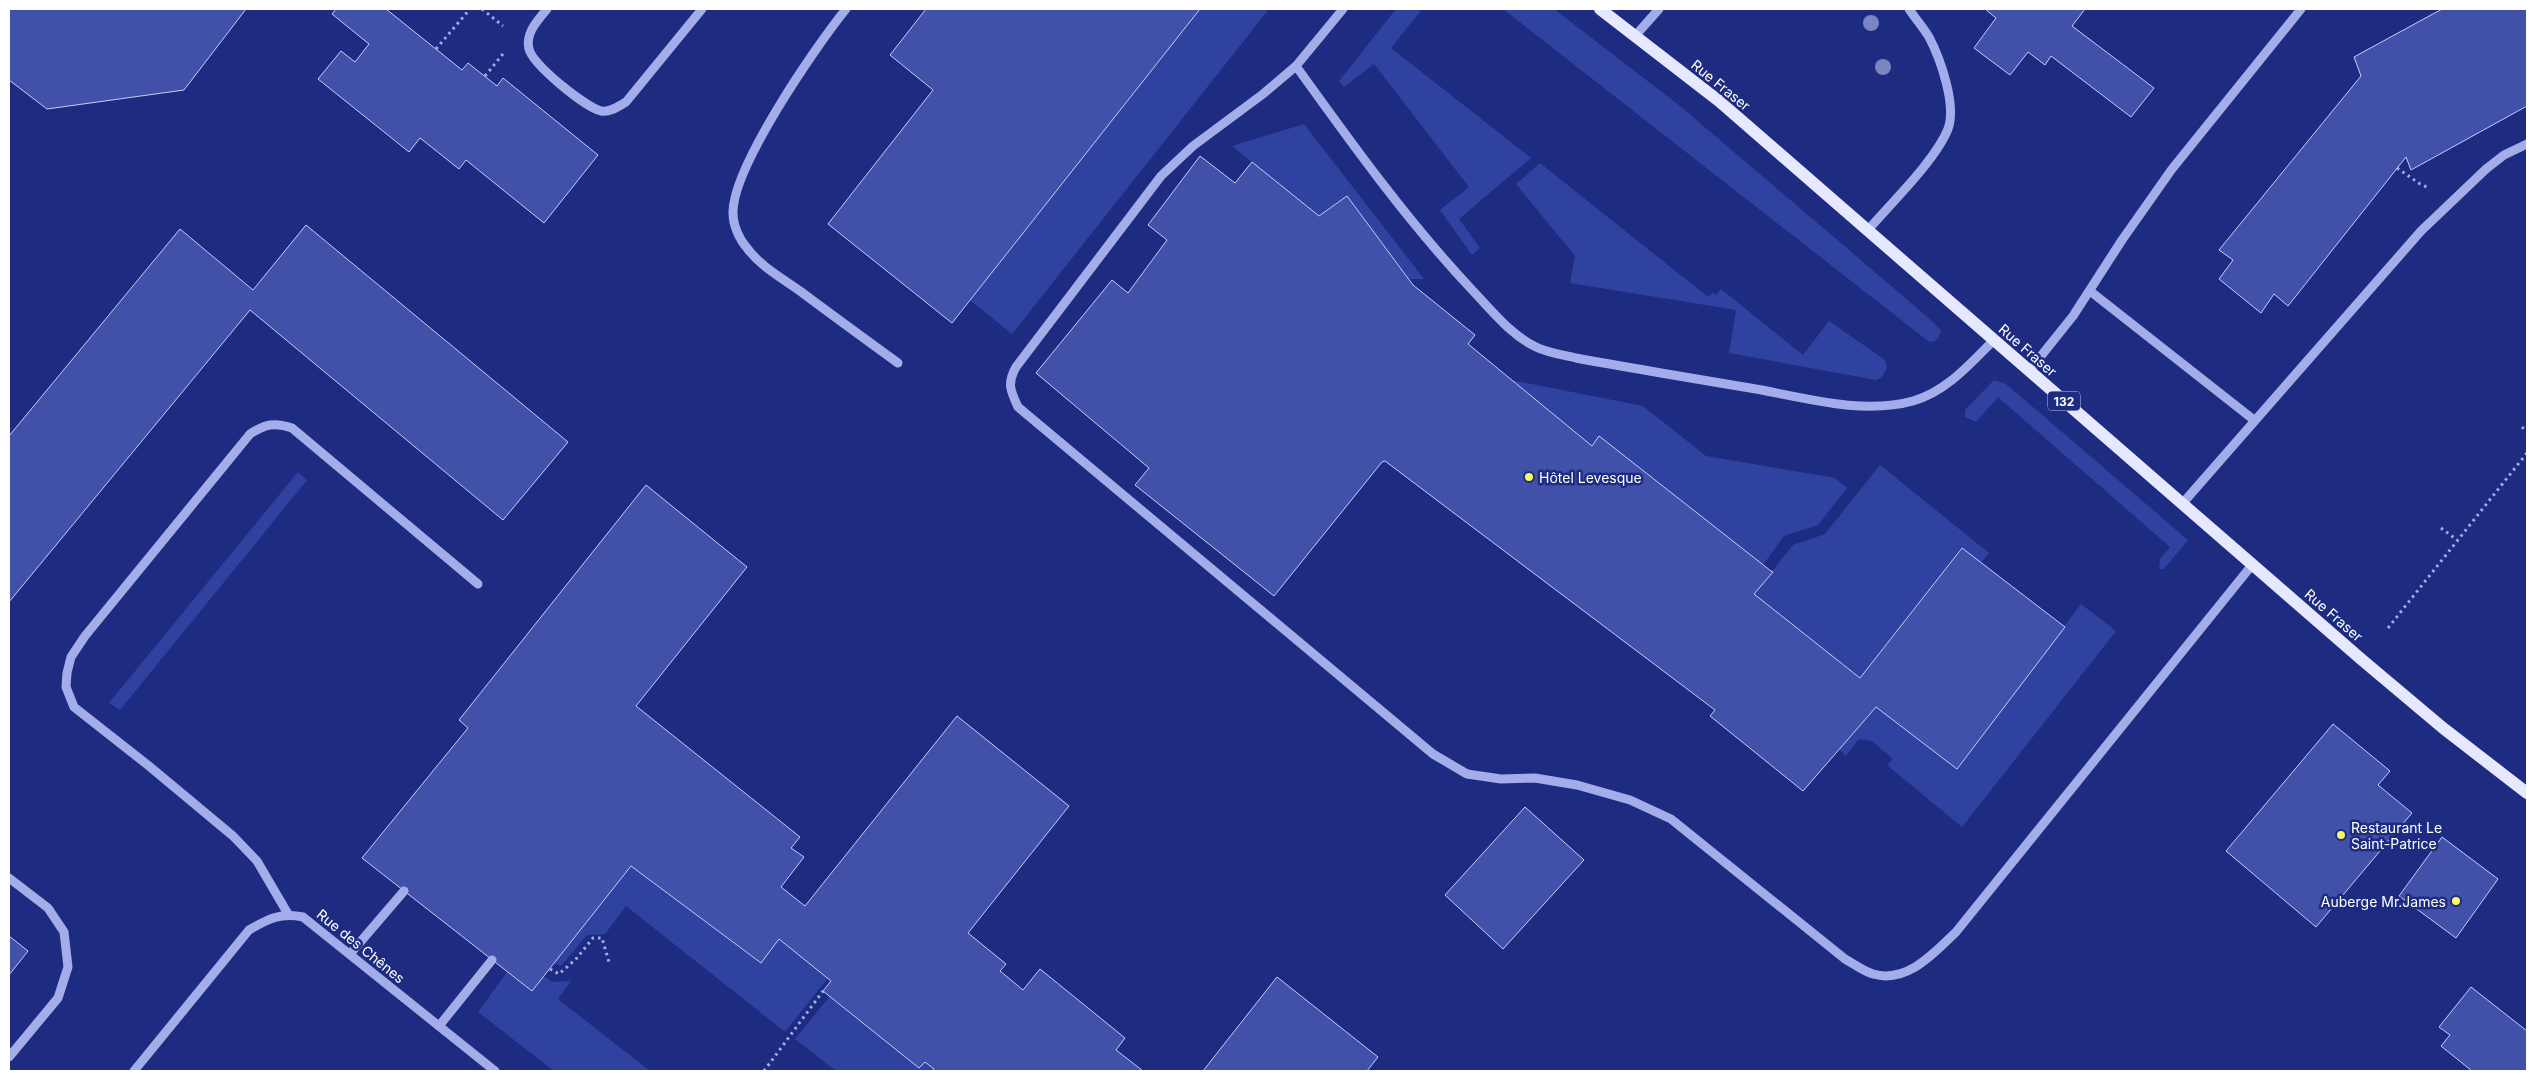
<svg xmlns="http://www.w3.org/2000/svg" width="2536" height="1080" font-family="Inter,sans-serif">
  <rect width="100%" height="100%" fill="#1d2c81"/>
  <g fill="#3042a0">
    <polygon points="1200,9 1269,9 1012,334 970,300"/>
    <polygon points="1396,9 1422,9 1391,48 1531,158 1459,219 1480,248 1472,255 1440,210 1469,187 1374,64 1344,87 1339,81"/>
    <polygon points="1503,9 1554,9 1680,106 1924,314 1941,330 1938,339 1932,342 1928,341"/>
    <polygon points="1304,124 1424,279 1409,279 1347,196 1319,216 1232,146"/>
    <polygon points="1540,163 1708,297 1713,293 1716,295 1721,289 1803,355 1829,321 1885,360 1887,368 1882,377 1876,380 1729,353 1736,310 1570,283 1575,256 1516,184"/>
    <polygon points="1511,380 1643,406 1706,456 1835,478 1847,488 1818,525 1784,536 1763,565 1600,437 1592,446"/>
    <polygon points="1994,380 2006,384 2188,540 2164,569 2159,569 2160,559 2170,547 1998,397 1976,422 1965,417 1965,410"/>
    <polygon points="1880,465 1989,553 1981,563 1961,548 1860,678 1754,594 1793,545 1825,534"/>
    <polygon points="298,472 307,480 120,710 109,703"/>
    <polygon points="2081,604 2116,631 1962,827 1887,765 1893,759 1872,741 1859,739 1846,756 1839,749 1876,707 1957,769"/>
    <polygon points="631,866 760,963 779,939 828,978 785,1032 626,906 605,934 587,935 561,966 554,963"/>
    <polygon points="507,972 532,991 544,976 552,982 571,981 558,999 650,1071 554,1071 478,1012"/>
    <polygon points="830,996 919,1068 925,1062 934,1069 933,1071 836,1071 795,1039"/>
  </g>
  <g fill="#4151a9" stroke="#c6cef7">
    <polygon points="9,9 246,9 184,90 47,109 9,80"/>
    <polygon points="336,9 386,9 462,70 468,63 497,86 503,78 598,155 544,223 466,160 459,169 420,138 409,152 318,79 341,51 355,62 369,44 332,14"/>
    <polygon points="926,9 1200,9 952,323 828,224 933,90 890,55"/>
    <polygon points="1985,9 2085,9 2072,26 2154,88 2131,117 2051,56 2045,65 2028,52 2010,75 1974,48 1996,18"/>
    <polygon points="2442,9 2527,9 2527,106 2411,170 2406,157 2288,306 2274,294 2261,313 2219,279 2233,260 2219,250 2361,76 2354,57"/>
    <polygon points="1200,156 1235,183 1252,162 1319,216 1347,196 1413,285 1475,335 1468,344 1592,446 1599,436 1771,571 1773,572 1754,594 1860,678 1962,548 2065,627 1957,769 1876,707 1803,791 1710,716 1715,710 1385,461 1382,462 1274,596 1135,485 1149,468 1036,373 1112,280 1128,293 1167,240 1148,225"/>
    <polygon points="306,225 568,442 503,520 250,310 9,602 9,436 180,229 253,290"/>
    <polygon points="646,485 747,567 636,706 800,837 791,848 804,857 781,887 805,906 957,716 1069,806 968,933 1006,964 1000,971 1023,990 1040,969 1125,1038 1116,1050 1143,1071 933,1071 934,1069 925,1062 919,1068 823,991 831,981 779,939 761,963 631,866 532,991 362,858 468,728 459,720"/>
    <polygon points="2333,724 2390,771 2378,785 2412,813 2316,927 2226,851"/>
    <polygon points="1525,807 1584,860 1503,949 1445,895"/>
    <polygon points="2442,837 2498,879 2456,938 2399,896"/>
    <polygon points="9,936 28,951 9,975"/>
    <polygon points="1277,977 1378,1057 1367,1071 1203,1071"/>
    <polygon points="2471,987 2527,1031 2527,1071 2472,1071 2441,1046 2450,1035 2439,1027"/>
  </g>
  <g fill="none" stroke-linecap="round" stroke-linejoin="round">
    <g stroke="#a2ade9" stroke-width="3" stroke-dasharray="2.5 4" stroke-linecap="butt">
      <polyline points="482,9 503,26"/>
      <polyline points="436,49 470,9"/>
      <polyline points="485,76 503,54"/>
      <polyline points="2397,168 2420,184 2427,187"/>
      <polyline points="2522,427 2527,432"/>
      <polyline points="2441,528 2457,540"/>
      <polyline points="2388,628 2527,453"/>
      <polyline points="550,969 559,974 576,959 593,938 602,938 609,962"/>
      <polyline points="764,1071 823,991"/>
    </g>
    <g stroke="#a2ade9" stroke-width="9">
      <path d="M547 9C538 20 525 33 529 49 533 65 585 107 601 111 610 113 619 106 626 102L702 9"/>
      <path d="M846 9C816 46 732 168 733 213 733 225 739 239 747 248 760 266 782 278 800 291 832 315 865 339 898 363"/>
      <path d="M1343 9 1296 66C1352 144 1408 222 1474 292 1493 312 1511 335 1536 347 1548 353 1564 355 1576 358 1636 369 1696 379 1756 389 1805 398 1863 415 1913 401 1946 392 1971 363 1994 340"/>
      <polyline points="1635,36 1659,9"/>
      <path d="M1296 66 1263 94 1193 146 1161 176 1016 367C1007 383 1010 390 1018 407L1433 754 1467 774 1501 779 1535 778 1577 785 1630 800 1671 819 1845 959C1854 964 1863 971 1873 974 1907 984 1934 953 1956 932L2252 565"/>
      <path d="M1868 230C1891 203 1935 161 1948 129 1957 105 1940 58 1929 37 1923 27 1915 18 1909 9"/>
      <polyline points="2090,291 2254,420"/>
      <polyline points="2029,371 2073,316 2122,240 2172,169 2301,9"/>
      <polyline points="2182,504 2421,231 2486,169 2504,155 2527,144"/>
      <polyline points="9,878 48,908 64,932 68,967 58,998 9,1057"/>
      <path d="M288 914 257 861 233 836 149 766 74 707 66 687 67 673 71 657 85 636 250 434C265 424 275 422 292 428L478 584"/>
      <polyline points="350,954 404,891"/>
      <polyline points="439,1026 492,960"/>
      <path d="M134 1071 249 930C268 919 281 912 303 917L495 1071"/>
    </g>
    <polyline stroke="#e5e8fe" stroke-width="12" points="1600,9 1719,101 2361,659 2443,728 2527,793"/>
  </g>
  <g fill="#7a85c2">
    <circle cx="1871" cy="23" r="8"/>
    <circle cx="1883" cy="67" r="8"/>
  </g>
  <g fill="#f9f960" stroke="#1d2c81" stroke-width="2">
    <circle cx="1529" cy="477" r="5"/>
    <circle cx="2341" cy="835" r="5"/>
    <circle cx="2456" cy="901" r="5"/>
  </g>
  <g text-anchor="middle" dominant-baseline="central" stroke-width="5" stroke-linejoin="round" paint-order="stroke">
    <rect fill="#1d2c81" stroke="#bbc0d9" stroke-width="1" x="2048" y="391.5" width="32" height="19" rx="4"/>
    <g font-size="12" font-weight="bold" fill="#fff">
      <text x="2064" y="401">132</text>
    </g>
    <g font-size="14" fill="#fff" stroke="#1d2c81">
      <text transform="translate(1721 85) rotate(39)">Rue Fraser</text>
      <text transform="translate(2028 350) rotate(41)">Rue Fraser</text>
      <text transform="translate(2334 615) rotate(41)">Rue Fraser</text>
      <text transform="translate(361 946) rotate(39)">Rue des Chênes</text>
    </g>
    <g font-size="14" fill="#fff" stroke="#1d2c81" text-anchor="start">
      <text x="1539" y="477">Hôtel Levesque</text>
      <text x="2351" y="827">Restaurant Le<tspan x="2351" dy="16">Saint-Patrice</tspan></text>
      <text x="2446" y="901" text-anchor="end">Auberge Mr.James</text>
    </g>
  </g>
  <rect width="2536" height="1080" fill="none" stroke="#ffffff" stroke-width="20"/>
</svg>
